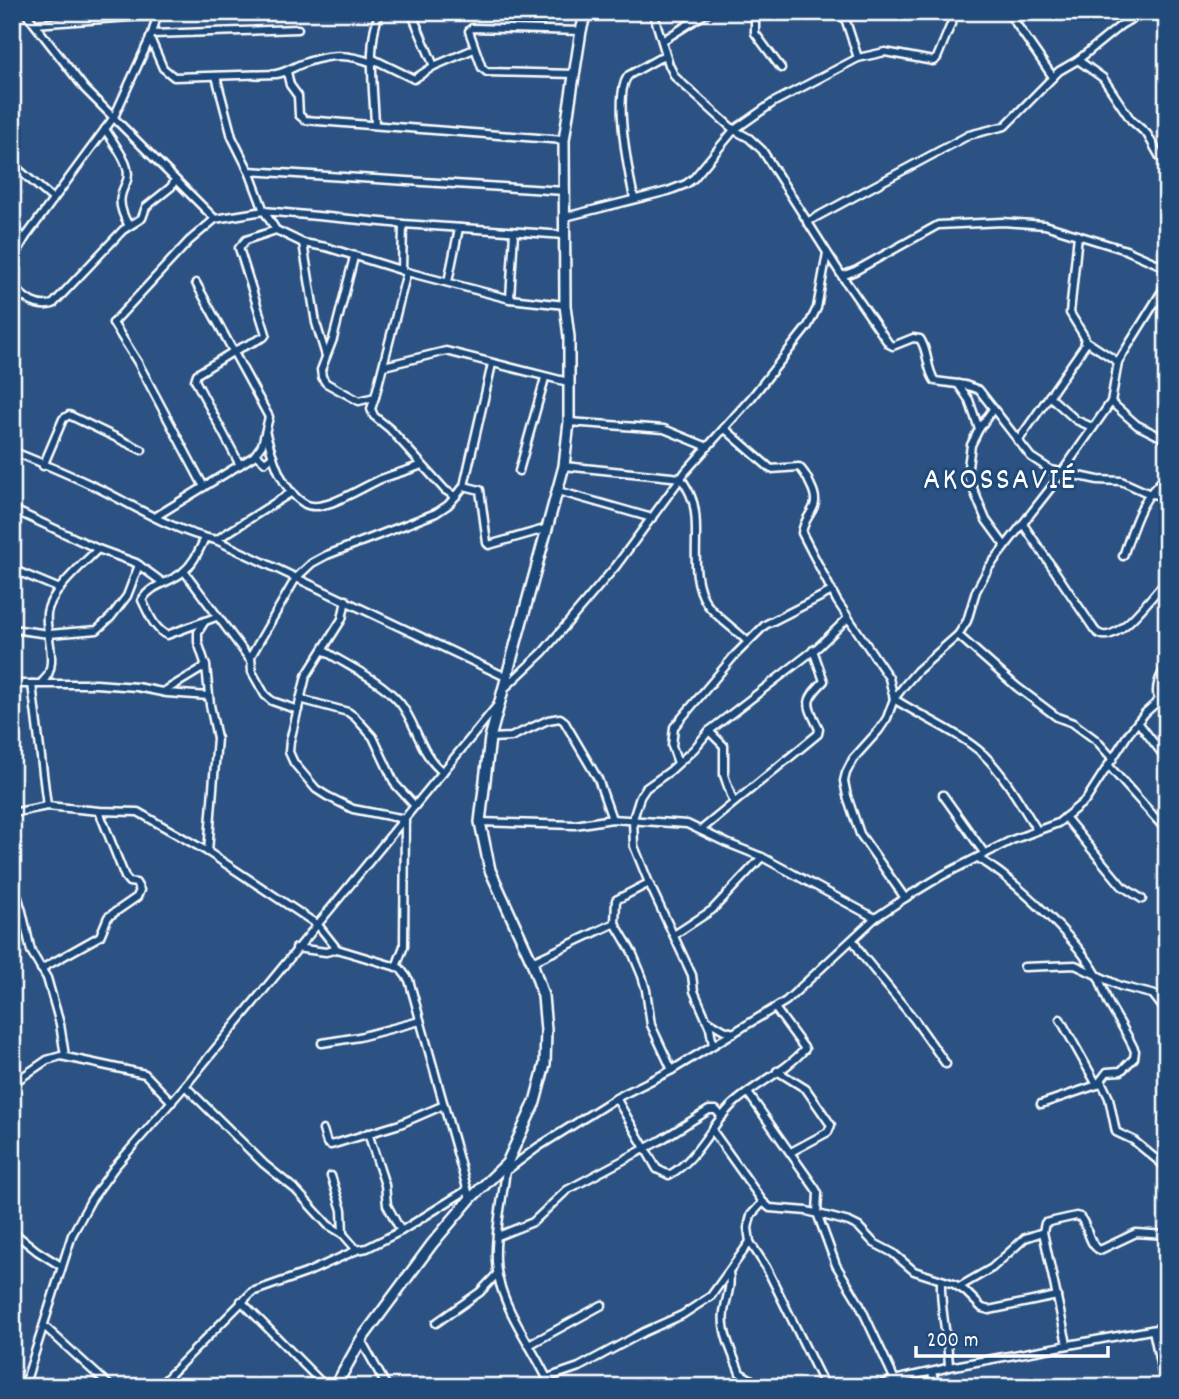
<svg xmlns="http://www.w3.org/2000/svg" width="1179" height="1399" font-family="Dekko,sans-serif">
  <rect width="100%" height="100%" fill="#2b5283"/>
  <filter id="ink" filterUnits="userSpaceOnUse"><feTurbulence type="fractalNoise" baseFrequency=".0143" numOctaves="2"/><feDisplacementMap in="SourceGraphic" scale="14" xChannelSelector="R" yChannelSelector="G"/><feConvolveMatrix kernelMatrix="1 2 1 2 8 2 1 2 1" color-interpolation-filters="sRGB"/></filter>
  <g filter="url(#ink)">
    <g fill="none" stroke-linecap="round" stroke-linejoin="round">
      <defs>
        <g id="street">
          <polyline points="25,12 85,89 215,219"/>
          <polyline points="411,12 434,66"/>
          <path d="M653 12 669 65 675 77 734 130 749 138 762 150 842 276 889 344 893 346 913 338 920 339C929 352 926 369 935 381L965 385 979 390 1031 457 1051 470 1098 480 1121 481 1150 494 1167 496"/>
          <polyline points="755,12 755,33 781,68"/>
          <polyline points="1008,12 1053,77"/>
          <polyline points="35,24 157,15"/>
          <polyline points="152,34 298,29"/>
          <path d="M150 38 163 68 174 77 276 74C288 72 296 65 307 62 331 54 349 54 373 63"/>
          <polyline points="662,41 708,12"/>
          <polyline points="858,58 885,52 933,61 937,58 956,12"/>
          <polyline points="373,59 414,79 434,66 474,49"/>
          <polyline points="1078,60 1103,78 1131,120 1147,134 1160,157"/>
          <polyline points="287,72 290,85 298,96 299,115 305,120 564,140"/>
          <polyline points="575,74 487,72 482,68 469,31 472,28 581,31"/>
          <polyline points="216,76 232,137 249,171 264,211 276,230 303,243 326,247 407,272 510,299 565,305"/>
          <path d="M375 125C374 92 366 42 380 12"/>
          <path d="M105 129C112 141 124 155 127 168 133 188 108 190 129 226"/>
          <polyline points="12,164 53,199"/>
          <polyline points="249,171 565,191"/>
          <path d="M634 198C629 175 612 91 629 75L665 55"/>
          <polyline points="565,217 668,191 686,184 694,178 734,130 774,102 858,58 843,12"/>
          <polyline points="807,222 969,135 1005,126 1059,71 1078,60 1121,25 1143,12"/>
          <polyline points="12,230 25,238"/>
          <polyline points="303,243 316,323 326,356"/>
          <polyline points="354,257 333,339 321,370 322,377 326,383 359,401 375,397 407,272"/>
          <polyline points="12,261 25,238 114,117 152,34 158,12"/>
          <polyline points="402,271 403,224"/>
          <polyline points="842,276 855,271 938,225 1003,222 1045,225 1126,250 1167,268"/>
          <polyline points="448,282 459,228"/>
          <path d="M12 286C25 298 35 309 53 304L123 230 142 218 146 207 171 187 175 180"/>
          <polyline points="510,299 514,232"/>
          <polyline points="1086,341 1118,362"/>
          <polyline points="384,366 446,351 568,382"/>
          <polyline points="958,384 969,400 979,429"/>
          <polyline points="1049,396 1076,420 1092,427"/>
          <polyline points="375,397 371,409 374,416 390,429 445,490 453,495 457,495 464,486 492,364"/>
          <polyline points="1111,402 1137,425 1167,440"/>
          <polyline points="993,409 979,429 971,445 967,474 986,520 1005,546"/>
          <polyline points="569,422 664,429 708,447"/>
          <path d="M724 428 771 469 799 467C805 472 808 479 811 486 823 510 805 511 802 533L837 601 889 678 894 699C922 717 960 733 983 754 1005 775 1021 805 1037 830"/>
          <path d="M266 434C273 458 281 490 305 504 323 514 364 486 381 479 395 474 409 470 422 465"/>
          <polyline points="1018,441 1085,345 1084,336 1070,313 1078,235"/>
          <path d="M12 451C42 463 73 476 102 490 138 508 176 532 216 540L508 678"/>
          <polyline points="256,454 265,462 273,456"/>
          <polyline points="240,465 195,380 197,374 234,351 264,337 266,334 239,248 246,240 276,230"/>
          <polyline points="43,466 63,419 69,415 142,450"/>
          <path d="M564 466 681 478C688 489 694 499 695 513 699 542 689 577 707 604 717 618 735 629 747 641"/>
          <polyline points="519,471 545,378"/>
          <polyline points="464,486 480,490 487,543 489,545 548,528"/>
          <polyline points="204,487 137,361 113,323 189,241 215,219 264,211 403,224 565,235"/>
          <polyline points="558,491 652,518"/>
          <polyline points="12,509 98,549 136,563 162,582"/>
          <polyline points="155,517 254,456 262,445 269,417 196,283"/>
          <path d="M1023 524 1092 626C1094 629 1096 633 1100 634 1119 644 1155 591 1167 580"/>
          <path d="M205 538C199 550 194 563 183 572 170 583 151 584 142 600 148 612 154 629 167 635L216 617"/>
          <polyline points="216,540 292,492"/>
          <path d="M1123 556C1133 528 1141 495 1167 477"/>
          <polyline points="12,569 60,589"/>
          <polyline points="184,571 251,661"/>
          <polyline points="346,600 342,619 306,676 290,741 289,752 294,763 316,789 327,796 353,809 405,819 404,946 396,967"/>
          <polyline points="205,621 198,632 198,642 206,666 210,705 217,738 208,852"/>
          <polyline points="12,629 49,634 97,630 111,617 127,596 139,565"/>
          <polyline points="958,635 1017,687 1057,717 1073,723 1096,740 1113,759"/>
          <path d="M323 650C349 667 380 679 400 703 417 724 420 755 443 772"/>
          <path d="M42 682C61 666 44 633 47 613 50 592 83 564 98 549"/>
          <polyline points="12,684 96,684 137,687 167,693 209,696"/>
          <polyline points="32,684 47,806"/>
          <polyline points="506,687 543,652 616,566 686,471 752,397 808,326 817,308 827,253"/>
          <polyline points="163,692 206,666"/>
          <polyline points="300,699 348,712 355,717 373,737 395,784 415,806"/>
          <path d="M1158 700C1155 687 1159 677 1167 666"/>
          <polyline points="298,710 272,701 265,695 252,672 251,656 296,578 312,563 327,555 436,513 448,505 457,495"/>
          <polyline points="1138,722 1167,760"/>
          <polyline points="709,731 724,746 724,775 733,801"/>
          <polyline points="490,738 511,737 548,720 560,718 564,721 598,779 612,819"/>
          <polyline points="678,763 672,746 674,727 734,656 765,625 832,591"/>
          <polyline points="1109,766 1167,831"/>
          <polyline points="943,795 985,854"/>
          <polyline points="12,813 47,806 99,811 138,812 208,852 318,925 337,949 400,968 409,980 470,1199"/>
          <polyline points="1065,817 1122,886 1142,899"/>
          <polyline points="480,822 575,825 612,819 687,824 727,843 762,857 875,918"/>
          <path d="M701 830 818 734 819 729C807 703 803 702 824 681L813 650"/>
          <path d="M978 858C1015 880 1075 937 1097 975 1102 983 1104 994 1109 1004 1118 1020 1128 1035 1135 1051L1134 1058 1121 1071 1107 1072 1097 1085 1041 1104"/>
          <polyline points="12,878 22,911 31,951 47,978 60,1024 65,1056"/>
          <polyline points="905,898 860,834 847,796 844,781 846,773 853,759 879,730 887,718 894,699 904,686 917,671 958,635 967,621 976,591 989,567 1053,485 1111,402 1118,362 1167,283"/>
          <polyline points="615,923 616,900 649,883"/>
          <polyline points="674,935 712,910 762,857"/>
          <polyline points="853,940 862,955 914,1019 946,1064"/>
          <polyline points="296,948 326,952 337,949"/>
          <polyline points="532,962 615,923 632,952 642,976 646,990 651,1025 672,1070"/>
          <polyline points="1024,967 1075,965 1120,986 1167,998"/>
          <polyline points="41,969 100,936 108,917 137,897 140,890 136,883 129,882 125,877 99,811"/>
          <polyline points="1154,996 1167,1013"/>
          <polyline points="1060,1019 1097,1085"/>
          <polyline points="707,1020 724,1030 734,1033"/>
          <polyline points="322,1043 359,1037 420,1021"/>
          <polyline points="713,1045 710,1028 694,991 692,975 649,883 634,846 633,819 640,797 646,788 670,771 694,749 709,731 818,647 848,618"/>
          <polyline points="777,1071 806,1089 831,1125 828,1132 791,1152"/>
          <polyline points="1101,1081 1109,1098 1116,1132 1133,1140 1167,1168"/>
          <polyline points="12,1084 47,1060 61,1056 145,1074 172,1102"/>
          <polyline points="185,1086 264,1164 296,1190 328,1225 343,1234 357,1250"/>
          <polyline points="748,1093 815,1188 818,1193 817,1213 836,1265 859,1303 894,1378"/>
          <path d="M616 1098 657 1169 669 1175C697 1160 709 1128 731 1106 753 1085 785 1072 805 1049L775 1008"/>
          <polyline points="323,1130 327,1143 331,1145 400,1124 444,1105"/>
          <polyline points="712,1130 763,1202 770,1208 807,1211 849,1222 859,1227 874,1243 893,1253 914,1271 954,1284 965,1291 982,1308 989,1310 1057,1296"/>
          <polyline points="368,1133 385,1185 387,1205 401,1231"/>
          <path d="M506 1169C503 1199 491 1247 498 1276 506 1315 535 1350 551 1387"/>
          <polyline points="506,1171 538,1147 616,1098 672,1070 786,1001 875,918 905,898 943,875 1012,840 1058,823 1086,800 1129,733 1145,713 1167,693"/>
          <polyline points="331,1176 342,1210 343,1234"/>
          <polyline points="763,1202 751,1215 748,1228 750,1242 766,1267 825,1387"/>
          <polyline points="12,1231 37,1251 61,1266"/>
          <polyline points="498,1236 533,1222 567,1190 661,1140 709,1110 716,1110 722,1117"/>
          <path d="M729 1272C732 1286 726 1298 724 1312 721 1332 733 1354 740 1373L752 1380 756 1387"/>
          <path d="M941 1281C940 1310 948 1337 949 1367"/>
          <polyline points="959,1287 992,1268 1025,1238 1043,1232"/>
          <polyline points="241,1301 326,1387"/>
          <polyline points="436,1323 480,1292 497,1274"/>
          <polyline points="44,1326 111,1387"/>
          <polyline points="1153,1330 1165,1387"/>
          <polyline points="361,1340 387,1387"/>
          <path d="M1067 1344 1043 1232 1045 1223 1076 1216 1080 1217C1089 1227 1088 1245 1100 1250L1136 1233 1167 1235"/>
          <polyline points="529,1345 602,1305"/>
          <polyline points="932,1373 937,1387"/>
          <polyline points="547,1378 579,1367 644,1332 682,1315 711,1296 750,1242"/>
          <polyline points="24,1387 72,1235 91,1200 114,1168 185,1086 496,707"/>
          <polyline points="158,1387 252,1292 306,1273 357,1250 367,1248 401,1231 467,1190"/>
          <path d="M875 1387C899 1376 924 1375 949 1367L1167 1327"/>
        </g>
        <polyline id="secondary" points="335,1387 361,1340 432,1244 470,1199 507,1163 535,1102 545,1064 546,1030 543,996 532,962 490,870 480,822 490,738 564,466 569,422 569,337 565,305 564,140 581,31 586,12"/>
      </defs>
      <use href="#street" stroke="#fff" stroke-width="11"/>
      <use href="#secondary" stroke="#fff" stroke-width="14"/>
      <use href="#street" stroke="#1f4a7a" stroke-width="6"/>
      <use href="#secondary" stroke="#1f4a7a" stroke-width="9"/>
    </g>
  </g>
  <g text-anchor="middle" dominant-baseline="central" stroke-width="6" stroke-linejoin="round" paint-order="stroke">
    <g font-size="32" letter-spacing="2" fill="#fff" stroke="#1f4a7a">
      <text x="1000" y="482">AKOSSAVIÉ</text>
    </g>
  </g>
  <rect width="1179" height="1399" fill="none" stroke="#1f4a7a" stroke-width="42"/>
  <rect x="21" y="21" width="1137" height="1357" fill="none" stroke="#fff" stroke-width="2.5" filter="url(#ink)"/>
  <path d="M916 1346v10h192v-10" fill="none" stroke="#ffffff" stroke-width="3.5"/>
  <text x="927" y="1346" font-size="21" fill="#ffffff" stroke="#1f4a7a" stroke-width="5" paint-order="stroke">200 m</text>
</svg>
